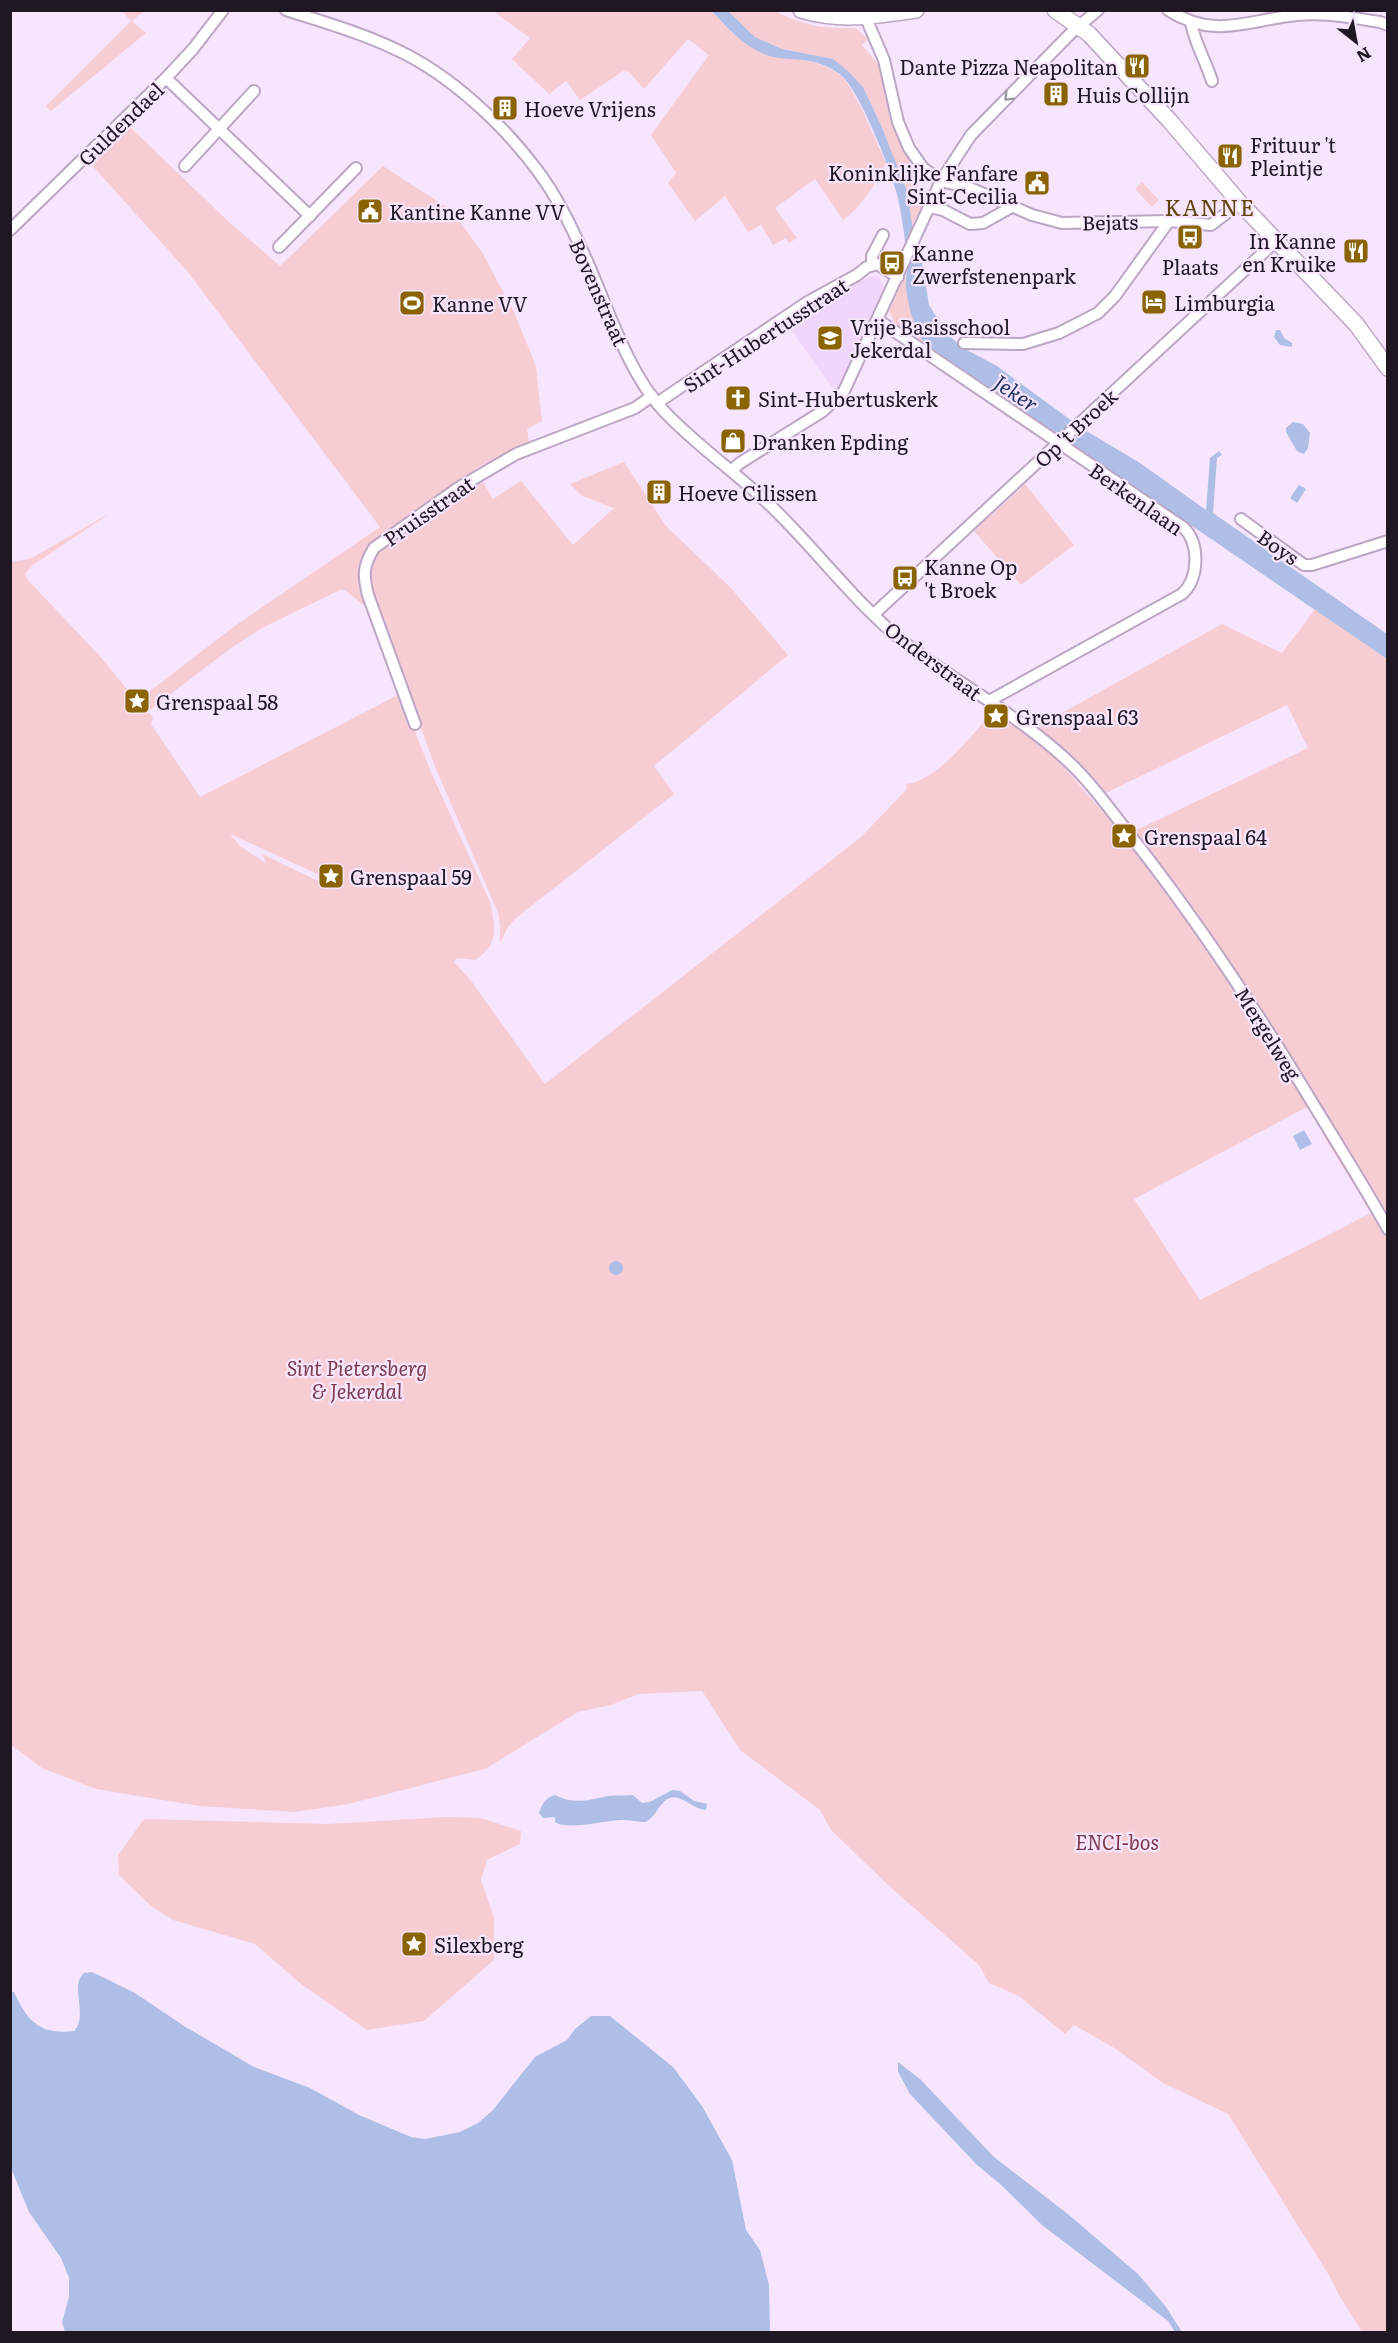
<svg xmlns="http://www.w3.org/2000/svg" width="1398" height="2343" font-family="Literata,serif">
  <rect width="100%" height="100%" fill="#f7e5fe"/>
  <polygon fill="#f1d6fc" points="878,276 884,288 844,378 835,391 786,323 827,298 869,277"/>
  <g fill="#f7cdd4" fill-rule="evenodd">
    <polygon points="122,11 144,11 132,21 146,33 51,111 46,106 131,21"/>
    <path d="M493 11H712L733 34 797 59 818 63 836 72 845 79 862 109 886 163C876 183 862 207 843 220L815 179 775 208 797 238 789 243 786 238 773 245 761 225 748 232 725 196 695 221 668 183 676 173 651 135 709 55 688 39 644 89 629 72 623 71 580 100 566 81 549 94 512 59 530 38Z"/>
    <polygon points="728,11 774,11 792,19 816,26 832,28 856,28 868,39 862,45 883,70 900,136 917,174 921,208 912,225 907,191 881,125 863,87 833,59 782,49 755,37"/>
    <path d="M129 126 229 222 280 266 383 166 451 210 482 252 514 312 536 366 542 421 527 429 529 442 475 469 493 499 521 481 573 545 614 508 582 496 570 484 624 462 666 526 731 588 788 655 654 766 674 794 516 918 508 927 500 943V925L498 913 436 769 394 654 372 612 345 590H340L264 627 231 648 147 712 153 717 151 724 200 797 400 694 431 772 490 902C495 928 500 944 475 960L457 958 454 962 472 982 545 1084 861 837 907 789 906 784C938 781 973 733 994 710L1005 717 1003 720 1047 748 1124 836 1308 748 1287 705 1104 794 1073 759 1037 730 1042 724 1222 624 1282 653 1316 608 1387 659V2332H1362L1339 2295 1330 2277 1228 2114 1163 2083 1116 2049 1074 2025 1065 2034 1019 1996 989 1983 979 1965 888 1885 831 1830 820 1810 740 1750 702 1691 639 1694 611 1705 578 1712 485 1769 348 1804 295 1812 199 1806 96 1789 42 1768 11 1745 10 562 30 559 112 512 33 565 25 574 28 580 98 654 137 701 236 625 380 527 187 271 90 163ZM230 834 326 878 318 881 262 854 267 864 240 846ZM1309 1106 1326 1140 1371 1213 1200 1300 1134 1199Z"/>
    <polygon points="1142,182 1159,200 1152,207 1135,189"/>
    <polygon points="905,276 916,331 924,343 896,326 889,311"/>
    <polygon points="1025,484 1074,545 1021,585 974,531"/>
    <polygon points="446,1817 481,1818 521,1831 520,1844 487,1860 481,1880 494,1917 494,1960 424,2021 367,2030 301,1984 255,1944 173,1920 151,1906 119,1875 118,1855 144,1819 328,1824"/>
  </g>
  <g fill="#aebee6">
    <path d="M712 11H728L755 37 782 49 833 59 848 71 863 87 881 125 907 191 918 263H922L929 305 948 335 965 349 997 366 1083 429 1140 463 1206 510 1210 458 1219 451 1222 455 1217 458 1213 513 1387 634V659L924 343C913 327 901 287 908 268 905 243 903 216 896 191 888 163 863 101 845 79 839 72 827 66 818 63 803 58 787 60 773 57 747 50 729 30 712 11Z"/>
    <polygon points="1276,330 1280,330 1284,338 1292,343 1292,347 1280,345 1274,337"/>
    <polygon points="1293,422 1303,424 1310,433 1308,448 1304,454 1297,451 1286,432 1286,428"/>
    <polygon points="1299,485 1306,489 1297,503 1290,498"/>
    <polygon points="1304,1130 1312,1144 1300,1150 1293,1136"/>
    <circle cx="616" cy="1268" r="7"/>
    <path d="M672 1790 680 1791 694 1801 707 1804 706 1810C693 1810 678 1790 666 1800 658 1806 655 1817 646 1822 638 1822 630 1820 622 1820 606 1820 568 1831 555 1822V1817L543 1818 539 1813C542 1804 545 1798 555 1795 573 1805 590 1800 608 1796 616 1795 625 1796 633 1795L642 1803 650 1802Z"/>
    <path d="M92 1972 135 1993 184 2026 254 2067 310 2088 359 2115 411 2137 425 2139 460 2132 478 2123 493 2110 535 2057 567 2040 575 2029 591 2016H610L673 2067 702 2106 732 2160 746 2230 760 2250 769 2285 770 2332H65L62 2322 69 2297V2278L61 2258 29 2212 11 2168V1992H14C28 2022 40 2035 74 2031 89 2015 69 1986 84 1973Z"/>
    <polygon points="898,2062 920,2079 994,2157 1069,2215 1138,2274 1166,2307 1182,2332 1175,2332 1168,2321 1042,2225 999,2183 977,2165 910,2094 898,2072"/>
  </g>
  <g fill="none" stroke-linecap="round" stroke-linejoin="round">
    <defs>
      <g id="street">
        <path d="M286 10C323 22 362 33 397 50 449 74 503 124 537 170 557 196 572 228 586 259 607 305 627 371 662 409 696 446 739 474 775 510 818 552 858 606 905 643 960 686 1025 718 1075 768 1101 794 1121 825 1144 853 1201 927 1252 1004 1301 1084 1330 1132 1360 1179 1388 1229"/>
        <path d="M1168 10C1215 40 1247 20 1297 15 1325 12 1353 18 1380 22L1388 25"/>
        <polyline points="866,18 884,60 898,122 909,148 923,168 941,181 970,188 1032,215 1062,223 1169,221 1211,225 1240,203"/>
        <path d="M1191 23C1195 44 1206 61 1212 81"/>
        <polyline points="166,78 310,216"/>
        <polyline points="185,166 254,91"/>
        <polyline points="929,207 943,210 970,224 983,223 1010,208"/>
        <polyline points="10,230 166,78 193,49 223,10"/>
        <polyline points="279,247 356,168"/>
        <polyline points="872,264 872,256 883,235"/>
        <path d="M878 320 1184 528C1200 544 1199 579 1182 594L989 701"/>
        <polyline points="964,343 1023,344 1059,333 1098,313 1115,296 1169,221"/>
        <polyline points="657,403 806,303 857,275 867,267 877,264 898,277"/>
        <polyline points="732,470 740,463 823,411 844,391 941,181 971,135 1072,32 1098,10"/>
        <polyline points="1241,519 1304,565 1312,565 1388,541"/>
        <polyline points="874,614 1277,240"/>
        <path d="M415 724 368 595C363 575 363 566 374 548L458 488 516 454 635 408 652 396"/>
      </g>
      <g id="secondary">
        <path d="M801 10C842 22 874 16 916 10"/>
        <polyline points="1055,10 1089,34 1169,120 1240,203 1356,324 1388,368"/>
      </g>
    </defs>
    <use href="#street" stroke="#bca6c4" stroke-width="14"/>
    <use href="#secondary" stroke="#bca6c4" stroke-width="18"/>
    <use href="#street" stroke="#fff" stroke-width="10"/>
    <use href="#secondary" stroke="#fff" stroke-width="15"/>
  </g>
  <defs><path id="oneway-chevron" d="M-2-3.5L2.5 0L-2 3.5" fill="none" stroke-width="1.6" stroke-linecap="round" stroke-linejoin="round" transform="scale(1.5)"/></defs>
  <use stroke="#9a979c" href="#oneway-chevron" transform="translate(1008 97) rotate(135)"/>
  <defs>
    <symbol id="restaurant-square" viewBox="-11 -11 22 22"><rect x="-9" y="-9" width="18" height="18" rx="4" fill="#8a6302" stroke="#f7e5fe"/><path d="M-5-6h1v4h1v-4h1v4h1v-4h1v5L-1.5 .5V6h-2V.5L-5-1ZM5-6V6H3V1.5H1.5Q1.5-4 5-6Z" fill="#fff"/></symbol>
    <symbol id="building-square" viewBox="-11 -11 22 22"><rect x="-9" y="-9" width="18" height="18" rx="4" fill="#8a6302" stroke="#f7e5fe"/><path d="M-4-6H4V6H1V3H-1V6H-4ZM-2.5-4.3h1.7v1.8h-1.7ZM.8-4.3h1.7v1.8H.8ZM-2.5-1h1.7V.8h-1.7ZM.8-1h1.7V.8H.8Z" fill="#fff"/></symbol>
    <symbol id="civic-square" viewBox="-11 -11 22 22"><rect x="-9" y="-9" width="18" height="18" rx="4" fill="#8a6302" stroke="#f7e5fe"/><path d="M-.6-6.5H3V-4.5H.6V-3L4-1V1h2V6H-6V1h2V-1L-.6-3ZM-1.2 2.5V6h2.4V2.5Z" fill="#fff"/></symbol>
    <symbol id="bus-square" viewBox="-11 -11 22 22"><rect x="-9" y="-9" width="18" height="18" rx="4" fill="#8a6302" stroke="#f7e5fe"/><path d="M-5-6H5V4H4V6H2V4H-2V6H-4V4H-5ZM-3.5-4V0h7V-4ZM-3.5 1.2v1.5H-2V1.2ZM2 1.2v1.5H3.5V1.2Z" fill="#fff"/></symbol>
    <symbol id="hotel-square" viewBox="-11 -11 22 22"><rect x="-9" y="-9" width="18" height="18" rx="4" fill="#8a6302" stroke="#f7e5fe"/><path d="M-6-4.5h1.5V1H6V5H4.5V3h-9V5H-6ZM-4 0a1.8 1.8 0 1 1 3.6 0ZM.5 0V-2.5h3Q6-2.5 6 0Z" fill="#fff"/></symbol>
    <symbol id="stadium-square" viewBox="-11 -11 22 22"><rect x="-9" y="-9" width="18" height="18" rx="4" fill="#8a6302" stroke="#f7e5fe"/><path d="M0-5a6.5 5 0 1 0 0 10a6.5 5 0 1 0 0-10ZM-3.5-1.8h7v3.6h-7Z" fill="#fff"/></symbol>
    <symbol id="school-square" viewBox="-11 -11 22 22"><rect x="-9" y="-9" width="18" height="18" rx="4" fill="#8a6302" stroke="#f7e5fe"/><path d="M0-5L7-2L0 1L-7-2ZM-4 1L0 2.5L4 1V4Q0 6-4 4Z" fill="#fff"/></symbol>
    <symbol id="church-square" viewBox="-11 -11 22 22"><rect x="-9" y="-9" width="18" height="18" rx="4" fill="#8a6302" stroke="#f7e5fe"/><path d="M-1.2-6h2.4v3.5h3.3v2.4h-3.3V6h-2.4V-.1h-3.3v-2.4h3.3Z" fill="#fff"/></symbol>
    <symbol id="shop-square" viewBox="-11 -11 22 22"><rect x="-9" y="-9" width="18" height="18" rx="4" fill="#8a6302" stroke="#f7e5fe"/><path d="M-5-2.5h2.3a2.7 3.5 0 0 1 5.4 0H5L5.5 6h-11ZM-1.5-2.5h3a1.5 2.3 0 0 0-3 0Z" fill="#fff"/></symbol>
    <symbol id="sight-square" viewBox="-11 -11 22 22"><rect x="-9" y="-9" width="18" height="18" rx="4" fill="#8a6302" stroke="#f7e5fe"/><path d="M0-6L1.8-2.2L6-1.7L2.9 1.2L3.7 5.4L0 3.3L-3.7 5.4L-2.9 1.2L-6-1.7L-1.8-2.2Z" fill="#fff"/></symbol>
  </defs>
  <g fill-rule="evenodd">
    <use href="#restaurant-square" x="1122" y="51" width="30" height="30"/>
    <use href="#building-square" x="1041" y="79" width="30" height="30"/>
    <use href="#building-square" x="490" y="93" width="30" height="30"/>
    <use href="#restaurant-square" x="1215" y="141" width="30" height="30"/>
    <use href="#civic-square" x="1022" y="168" width="30" height="30"/>
    <use href="#civic-square" x="355" y="196" width="30" height="30"/>
    <use href="#bus-square" x="1175" y="222" width="30" height="30"/>
    <use href="#restaurant-square" x="1341" y="236" width="30" height="30"/>
    <use href="#bus-square" x="877" y="248" width="30" height="30"/>
    <use href="#hotel-square" x="1139" y="287" width="30" height="30"/>
    <use href="#stadium-square" x="397" y="288" width="30" height="30"/>
    <use href="#school-square" x="815" y="323" width="30" height="30"/>
    <use href="#church-square" x="723" y="383" width="30" height="30"/>
    <use href="#shop-square" x="718" y="426" width="30" height="30"/>
    <use href="#building-square" x="644" y="477" width="30" height="30"/>
    <use href="#bus-square" x="890" y="563" width="30" height="30"/>
    <use href="#sight-square" x="122" y="686" width="30" height="30"/>
    <use href="#sight-square" x="981" y="701" width="30" height="30"/>
    <use href="#sight-square" x="1109" y="821" width="30" height="30"/>
    <use href="#sight-square" x="316" y="861" width="30" height="30"/>
    <use href="#sight-square" x="399" y="1929" width="30" height="30"/>
  </g>
  <g text-anchor="middle" dominant-baseline="central" stroke-width="4.5" stroke-linejoin="round" paint-order="stroke">
    <g font-size="20" fill="#1f1722" stroke="#f7e5fe" text-anchor="start">
      <text x="1118" y="66" text-anchor="end">Dante Pizza Neapolitan</text>
      <text x="1076" y="94">Huis Collijn</text>
      <text x="524" y="108">Hoeve Vrijens</text>
      <text x="1250" y="144">Frituur 't<tspan x="1250" dy="23">Pleintje</tspan></text>
      <text x="1018" y="172" text-anchor="end">Koninklijke Fanfare<tspan x="1018" dy="23">Sint-Cecilia</tspan></text>
      <text x="389" y="211">Kantine Kanne VV</text>
      <text x="1336" y="240" text-anchor="end">In Kanne<tspan x="1336" dy="23">en Kruike</tspan></text>
      <text x="912" y="252">Kanne<tspan x="912" dy="23">Zwerfstenenpark</tspan></text>
      <text x="1190" y="266" text-anchor="middle">Plaats</text>
      <text x="1174" y="302">Limburgia</text>
      <text x="432" y="303">Kanne VV</text>
      <text x="850" y="326">Vrije Basisschool<tspan x="850" dy="23">Jekerdal</tspan></text>
      <text x="758" y="398">Sint-Hubertuskerk</text>
      <text x="752" y="441">Dranken Epding</text>
      <text x="678" y="492">Hoeve Cilissen</text>
      <text x="924" y="566">Kanne Op<tspan x="924" dy="23">'t Broek</tspan></text>
      <text x="156" y="701">Grenspaal 58</text>
      <text x="1016" y="716">Grenspaal 63</text>
      <text x="1144" y="836">Grenspaal 64</text>
      <text x="350" y="876">Grenspaal 59</text>
      <text x="434" y="1944">Silexberg</text>
    </g>
    <g font-size="20" fill="#1f1722" stroke="#f7e5fe">
      <text transform="translate(120 123) rotate(-44)">Guldendael</text>
      <text transform="translate(1110 221) rotate(-1)">Bejats</text>
      <text transform="translate(600 292) rotate(66)">Bovenstraat</text>
      <text transform="translate(765 334) rotate(-33)">Sint-Hubertusstraat</text>
      <text transform="translate(1075 427) rotate(-43)">Op 't Broek</text>
      <text transform="translate(1137 498) rotate(35)">Berkenlaan</text>
      <text transform="translate(428 510) rotate(-35)">Pruisstraat</text>
      <text transform="translate(1279 546) rotate(35)">Boys</text>
      <text transform="translate(934 660) rotate(37)">Onderstraat</text>
      <text transform="translate(1269 1033) rotate(58)">Mergelweg</text>
    </g>
    <g font-size="20" font-style="italic" fill="#7b3c4b" stroke="#f7e5fe">
      <text x="357" y="1367">Sint Pietersberg<tspan x="357" dy="23">&amp; Jekerdal</tspan></text>
      <text x="1117" y="1841">ENCI-bos</text>
    </g>
    <g font-size="21" font-style="italic" fill="#213263" stroke="#f7e5fe">
      <text transform="translate(1017 392) rotate(34)">Jeker</text>
    </g>
    <g font-size="22" letter-spacing="1.5" fill="#604509" stroke="#f7e5fe">
      <text x="1210" y="206">KANNE</text>
    </g>
  </g>
  <rect width="1398" height="2343" fill="none" stroke="#1f1722" stroke-width="24"/>
  <g transform="translate(1356 42) rotate(149)" stroke="#f7e5fe" stroke-width="4.5" paint-order="stroke">
  <path d="M0-4.5L10 22L0 15L-10 22Z" fill="#1f1722"/>
  <text y="-9" font-size="16" font-weight="bold" text-anchor="middle" fill="#1f1722">N</text>
  </g>
</svg>
